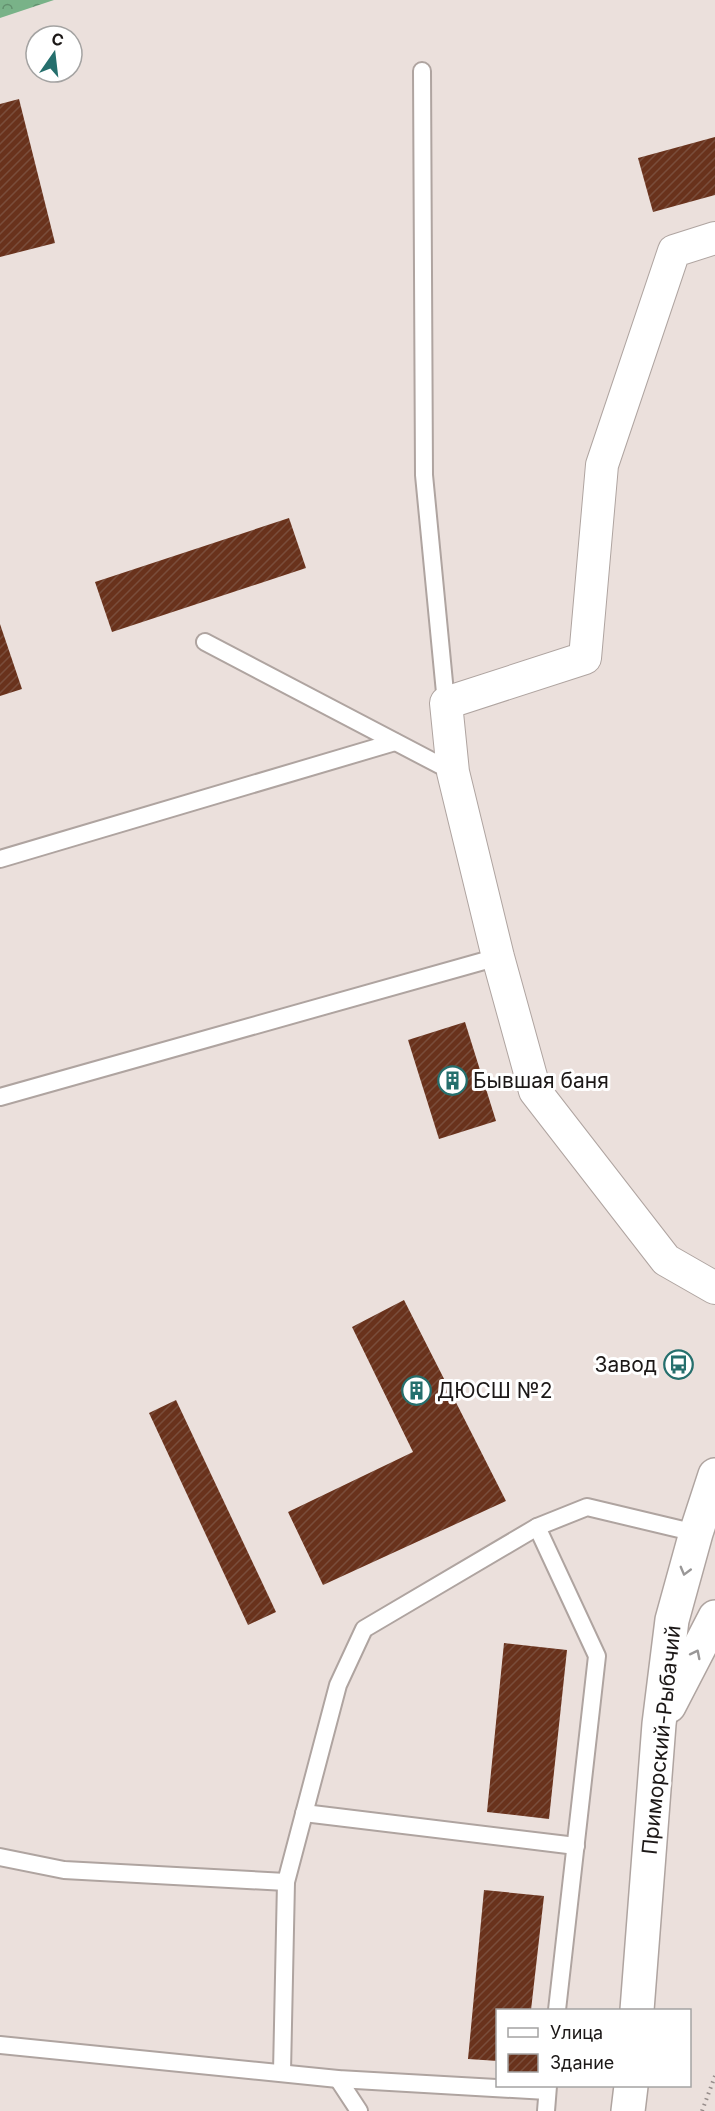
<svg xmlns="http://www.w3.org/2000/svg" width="715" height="2111" font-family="Inter,sans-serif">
  <defs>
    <pattern id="forest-crowns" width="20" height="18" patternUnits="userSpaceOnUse" patternTransform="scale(1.5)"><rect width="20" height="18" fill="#79b288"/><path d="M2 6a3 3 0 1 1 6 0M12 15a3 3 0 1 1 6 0" fill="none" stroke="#62906e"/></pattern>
    <pattern id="building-hatch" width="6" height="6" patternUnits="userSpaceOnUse" patternTransform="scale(1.5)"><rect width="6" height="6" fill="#69321c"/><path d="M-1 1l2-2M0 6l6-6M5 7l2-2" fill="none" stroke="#794d3b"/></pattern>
  </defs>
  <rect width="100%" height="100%" fill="#ebe0dc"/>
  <polygon fill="url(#forest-crowns)" points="0,0 54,0 0,18"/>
  <g fill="url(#building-hatch)">
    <polygon points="19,99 55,243 0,257 0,104"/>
    <polygon points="715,137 715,195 653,212 638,158"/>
    <polygon points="289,518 306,568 112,632 95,582"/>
    <polygon points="0,624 22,689 0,696"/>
    <polygon points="465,1022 496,1121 439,1139 408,1040"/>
    <polygon points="404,1300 506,1501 323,1585 288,1512 413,1452 352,1327"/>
    <polygon points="176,1400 276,1612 248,1625 149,1413"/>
    <polygon points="504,1643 567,1650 549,1819 487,1812"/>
    <polygon points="484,1890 544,1896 531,2010 498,2010 498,2061 468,2059"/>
  </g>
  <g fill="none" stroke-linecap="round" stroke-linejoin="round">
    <defs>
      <g id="service">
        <polyline points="422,71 424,475 446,703"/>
        <polyline points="205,642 453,772"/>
        <polyline points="0,859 395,742"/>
        <polyline points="0,1097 498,957"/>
        <polyline points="537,1527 597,1656 557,2010"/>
        <polyline points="304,1813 576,1846"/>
        <polyline points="0,1857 64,1870 286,1882"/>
        <polyline points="0,2045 338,2079 547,2091"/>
        <polyline points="282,2072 286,1882 338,1685 364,1629 537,1527 587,1507 696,1533"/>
        <polyline points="338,2079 359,2111"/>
        <polyline points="546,2111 548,2086"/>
      </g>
      <polyline id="minor" points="715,238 674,251 602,465 585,658 446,703 453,772 498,957 535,1091 666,1260 715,1288"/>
      <g id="secondary">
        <polyline points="669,1706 715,1617"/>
        <polyline points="637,2010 659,1724 672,1620 696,1533 715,1475"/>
        <polyline points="628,2111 631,2086"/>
      </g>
    </defs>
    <use href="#service" stroke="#afa4a0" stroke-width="20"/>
    <use href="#minor" stroke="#afa4a0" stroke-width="34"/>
    <use href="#secondary" stroke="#afa4a0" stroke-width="36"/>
    <polyline stroke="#958c8a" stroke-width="4" stroke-dasharray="1.5 4.5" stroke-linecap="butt" points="702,2111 715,2076"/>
    <use href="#service" stroke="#fff" stroke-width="16"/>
    <use href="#minor" stroke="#fff" stroke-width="32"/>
    <use href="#secondary" stroke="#fff" stroke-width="33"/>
  </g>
  <defs><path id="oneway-chevron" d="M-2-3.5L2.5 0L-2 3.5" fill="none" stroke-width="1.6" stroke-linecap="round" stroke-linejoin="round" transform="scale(1.5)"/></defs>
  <g stroke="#999797">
    <use href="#oneway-chevron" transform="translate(685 1571) rotate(105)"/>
    <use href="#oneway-chevron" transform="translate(696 1654) rotate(-63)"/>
  </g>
  <defs>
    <symbol id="building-ring" viewBox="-11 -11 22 22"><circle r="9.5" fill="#fff" stroke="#256f6d" stroke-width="1.5"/><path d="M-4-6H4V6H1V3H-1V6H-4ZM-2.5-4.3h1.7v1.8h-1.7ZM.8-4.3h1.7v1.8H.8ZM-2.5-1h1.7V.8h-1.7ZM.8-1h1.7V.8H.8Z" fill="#256f6d"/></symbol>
    <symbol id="bus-ring" viewBox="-11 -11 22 22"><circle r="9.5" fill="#fff" stroke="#256f6d" stroke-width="1.5"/><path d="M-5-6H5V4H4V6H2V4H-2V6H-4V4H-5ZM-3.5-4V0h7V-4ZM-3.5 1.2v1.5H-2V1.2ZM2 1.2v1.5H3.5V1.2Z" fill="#256f6d"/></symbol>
  </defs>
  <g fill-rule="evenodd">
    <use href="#building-ring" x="436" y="1064" width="33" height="33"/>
    <use href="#bus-ring" x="662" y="1348" width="33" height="33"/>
    <use href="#building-ring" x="400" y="1374" width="33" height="33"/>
  </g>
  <g text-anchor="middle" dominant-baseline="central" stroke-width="6" stroke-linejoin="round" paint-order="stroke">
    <g font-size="21" fill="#1c1817" stroke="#fff" text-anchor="start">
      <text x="473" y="1080">Бывшая баня</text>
      <text x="657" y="1364" text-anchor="end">Завод</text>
      <text x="437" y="1390">ДЮСШ №2</text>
    </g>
    <g font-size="21" fill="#1c1817" stroke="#fff">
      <text transform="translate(661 1740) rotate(-84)">Приморский-Рыбачий</text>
    </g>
  </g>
  <rect x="496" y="2009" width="195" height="78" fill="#ffffff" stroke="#a4a3a2" stroke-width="1.5"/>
  <rect x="508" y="2028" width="30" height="9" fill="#ffffff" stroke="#a4a3a2" stroke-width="1.5"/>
  <text x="550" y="2039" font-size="18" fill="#1c1817">Улица</text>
  <rect x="508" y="2054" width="30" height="18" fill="url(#building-hatch)" stroke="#a4a3a2" stroke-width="1.5"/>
  <text x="550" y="2069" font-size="18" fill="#1c1817">Здание</text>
  <g transform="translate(54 54) rotate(14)"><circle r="28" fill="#ffffff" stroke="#a4a3a2" stroke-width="1.5"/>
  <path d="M0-4.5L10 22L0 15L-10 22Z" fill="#256f6d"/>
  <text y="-9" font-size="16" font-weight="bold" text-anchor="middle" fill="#1c1817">С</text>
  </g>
</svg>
